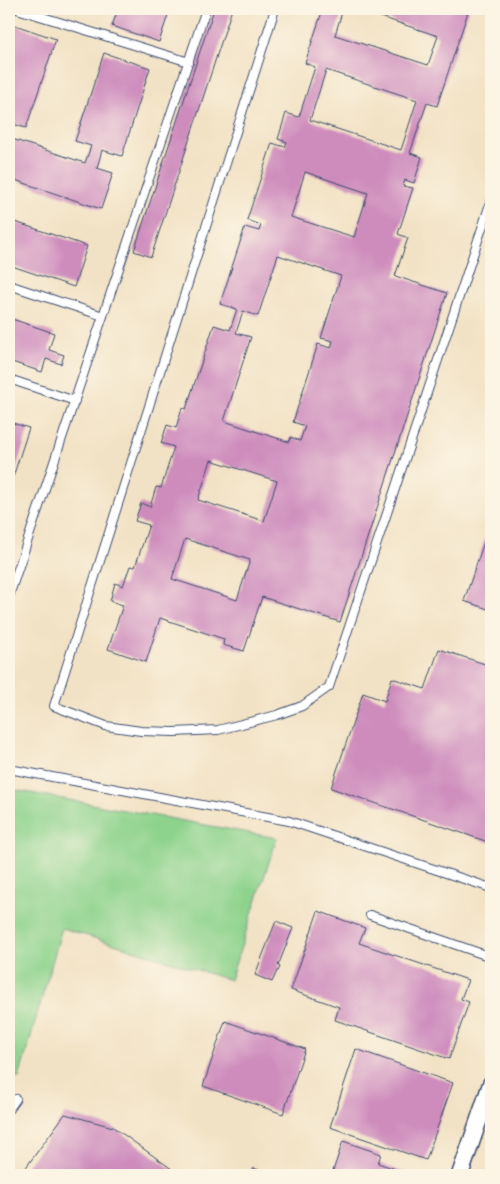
<svg xmlns="http://www.w3.org/2000/svg" width="500" height="1184" font-family="Mali,sans-serif">
  <rect width="100%" height="100%" fill="#fcf5e5"/>
  <filter id="ink" filterUnits="userSpaceOnUse"><feTurbulence type="fractalNoise" baseFrequency=".02" numOctaves="2"/><feDisplacementMap in="SourceGraphic" scale="10" xChannelSelector="R" yChannelSelector="G"/><feConvolveMatrix kernelMatrix="1 2 1 2 8 2 1 2 1" color-interpolation-filters="sRGB"/></filter>
  <filter id="wash" filterUnits="userSpaceOnUse"><feTurbulence type="fractalNoise" baseFrequency=".0096" numOctaves="4" result="noise"/><feDisplacementMap in="SourceGraphic" scale="20" xChannelSelector="R" yChannelSelector="G"/><feGaussianBlur stdDeviation="1.12" result="paint"/><feColorMatrix in="noise" values="0 0 0 0 0 0 0 0 0 0 0 0 0 0 0 0 0 1.4 0 .05"/><feComposite in="paint" operator="in"/></filter>
  <g filter="url(#wash)">
    <rect width="100%" height="100%" fill="#f2e2c5"/>
    <polygon fill="#8ed38d" stroke="#548176" points="9,789 277,838 230,980 62,928 19,1078 9,1077"/>
    <g id="blocks">
      <g fill="#ce8cbd" fill-rule="evenodd">
        <polygon points="118,9 170,9 159,42 112,26"/>
        <polygon points="214,9 232,9 151,257 134,251"/>
        <path d="M323 9H343L335 35 428 65 438 36 357 9H469L437 106 427 103 410 153 422 157 414 183 405 180 403 186 413 188 398 234 408 238 395 276 447 293 340 622 262 597 244 651 223 645 224 639 160 618 146 662 108 649 123 605 110 601 115 583 123 586 130 566 135 567 149 525 135 521 141 503 150 507 156 487 161 488 174 447 161 443 167 425 176 428 182 408 186 409 214 325 230 330 237 309 220 304 245 227 259 231 261 225 247 220 272 143 285 147 287 142 278 139 286 113 299 117 315 67 305 63ZM326 70 417 100 401 150 310 120ZM305 172 368 193 354 237 291 217ZM278 255 341 276 321 338 333 341 331 348 318 344 293 422 305 426 300 441 291 437 289 442 224 421 251 337 236 333 243 311 258 316ZM211 460 277 481 264 521 198 500ZM185 539 250 560 237 600 172 579Z"/>
        <polygon points="9,23 56,39 26,128 9,123"/>
        <polygon points="104,53 150,68 122,156 102,150 97,168 113,173 101,209 9,178 9,138 85,163 91,146 75,141"/>
        <polygon points="9,220 87,246 74,287 9,265"/>
        <polygon points="9,318 54,333 49,350 64,355 61,364 46,359 42,372 9,361"/>
        <polygon points="9,422 29,428 13,477 9,475"/>
        <polygon points="491,521 491,610 464,601"/>
        <polygon points="439,649 491,666 491,843 331,788 363,693 385,701 392,678 425,689"/>
        <polygon points="318,911 365,928 359,943 468,980 461,999 469,1002 449,1059 335,1020 339,1007 291,990"/>
        <polygon points="276,921 293,928 278,966 280,967 278,971 277,971 272,982 255,975"/>
        <polygon points="225,1021 305,1049 283,1114 203,1086"/>
        <polygon points="356,1049 453,1083 426,1160 330,1127"/>
        <polygon points="65,1114 113,1127 180,1175 31,1175 24,1170"/>
        <polygon points="343,1141 381,1154 378,1163 407,1173 406,1175 346,1175 333,1171"/>
        <polygon points="254,1168 267,1175 249,1175"/>
      </g>
    </g>
  </g>
  <g filter="url(#ink)">
    <use href="#blocks" fill-opacity="0" stroke="#3b4a6d" stroke-width="1"/>
    <g fill="none" stroke-linecap="round" stroke-linejoin="round">
      <defs>
        <g id="service">
          <polyline points="17,9 189,62"/>
          <polyline points="275,9 54,706 106,726 141,731 174,732 218,730 277,715 302,706 329,687 491,201"/>
          <polyline points="9,285 103,316"/>
          <polyline points="9,379 75,401"/>
          <polyline points="9,596 206,9"/>
          <polyline points="9,769 289,821 491,888"/>
          <polyline points="370,915 491,957"/>
          <polyline points="9,1109 16,1099"/>
        </g>
        <polyline id="minor" points="460,1175 491,1084"/>
      </defs>
      <use href="#service" stroke="#3b4a6d" stroke-width="10"/>
      <use href="#minor" stroke="#3b4a6d" stroke-width="19"/>
      <use href="#service" stroke="#fff" stroke-width="8"/>
      <use href="#minor" stroke="#fff" stroke-width="16"/>
    </g>
  </g>
  <rect width="500" height="1184" fill="none" stroke="#fcf5e5" stroke-width="30"/>
</svg>
